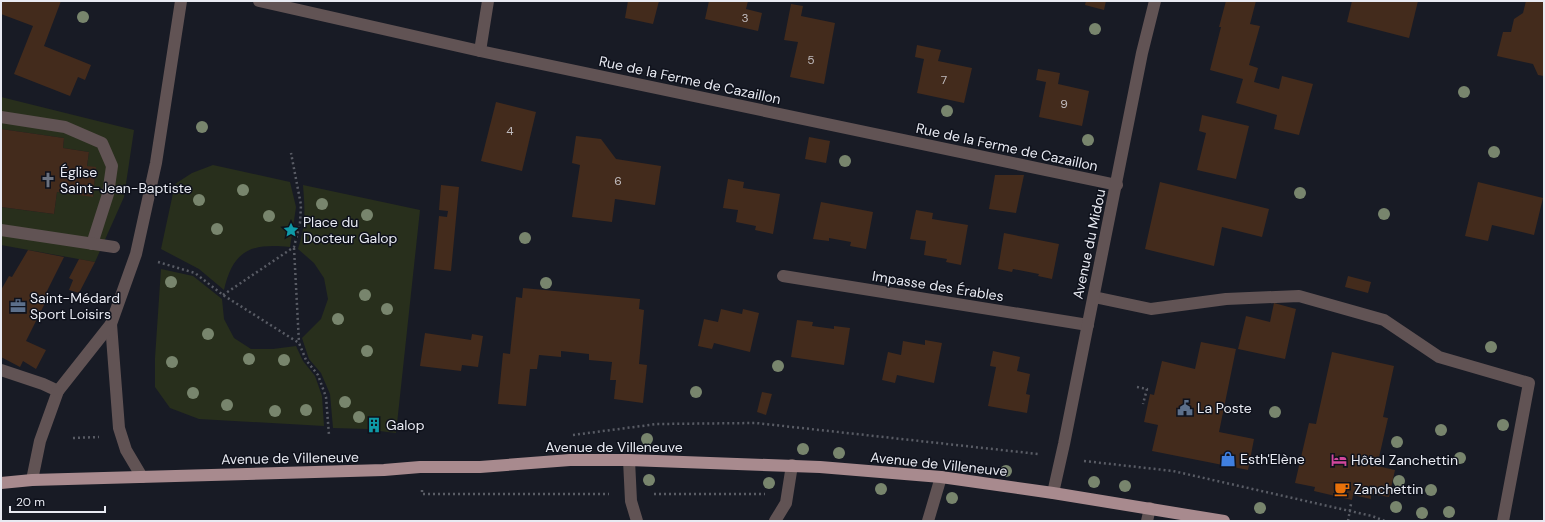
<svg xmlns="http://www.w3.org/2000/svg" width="1545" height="522" font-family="'DM Sans',sans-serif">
  <rect width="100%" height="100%" fill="#181b25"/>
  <g fill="#282f1c">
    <polygon points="1,97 134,130 124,197 95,262 1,245 1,207 54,214 57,192 93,196 96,168 87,166 89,152 63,148 64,138 1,129"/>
    <path d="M213 165 290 182 296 207 290 247C251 243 233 250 224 290L199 269 161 249 175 184 192 173Z"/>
    <path d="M303 185 420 210 396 433 379 431 380 421 369 419 368 429 333 428 330 394 321 373 309 359 302 338 321 319 328 299 324 278 314 263 298 249C306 224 305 211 303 185Z"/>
    <polygon points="161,269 193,276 222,299 224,319 234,338 251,349 273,349 296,346 303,361 315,376 322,396 324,426 199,419 170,408 155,387 155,358"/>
  </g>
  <g fill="#432b1c">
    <polygon points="1,1 61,1 44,46 91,65 85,80 78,77 70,96 14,74 33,26 1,14"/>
    <polygon points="628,1 659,1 653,24 625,18"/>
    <polygon points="709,1 748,1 746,9 762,13 758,31 705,19"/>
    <polygon points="1086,1 1106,1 1104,10 1085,5"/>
    <polygon points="1226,1 1256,1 1250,24 1260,26 1249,65 1258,68 1254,82 1279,89 1282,76 1313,84 1299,135 1274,129 1277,115 1236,103 1243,79 1210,70 1221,27 1219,27"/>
    <polygon points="1352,1 1418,1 1409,38 1347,22"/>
    <polygon points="1526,1 1544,1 1544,76 1538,75 1533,64 1497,56 1503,32 1511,32 1514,19 1523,13"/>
    <polygon points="791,4 803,6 801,16 835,23 824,84 790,77 798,42 784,40"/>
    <polygon points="917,45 941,50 938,61 972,68 964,103 917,93 924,59 915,57"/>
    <polygon points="1038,69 1060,73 1058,84 1089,91 1082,126 1039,117 1046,82 1036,80"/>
    <polygon points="496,102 536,112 522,171 481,161"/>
    <polygon points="1202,115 1249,126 1236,179 1197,170 1206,133 1199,131"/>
    <polygon points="1,129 64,138 63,148 89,152 87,166 96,167 93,197 57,192 54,214 1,207"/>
    <polygon points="576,136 601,139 616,159 661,166 655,205 615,199 612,222 572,217 580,165 572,163"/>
    <polygon points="809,137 830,141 826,163 805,159"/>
    <polygon points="995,175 1024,175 1016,213 989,209"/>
    <polygon points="728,179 744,182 743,188 780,194 773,234 755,230 756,226 736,222 738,210 723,208"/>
    <polygon points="1160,182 1269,209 1262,237 1222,227 1214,266 1145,249"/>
    <polygon points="1478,182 1543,198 1534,235 1492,225 1488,241 1465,236"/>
    <polygon points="441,185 459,187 451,271 434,269 439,216 447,217 448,211 439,210"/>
    <polygon points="821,202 873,212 866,249 850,246 851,242 829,238 829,241 813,239"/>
    <polygon points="916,210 933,213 932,219 968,225 961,265 946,262 947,259 924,255 926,241 910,239"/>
    <polygon points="1004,233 1059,244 1052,279 1038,276 1039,274 1013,269 1012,272 998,269"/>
    <polygon points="28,250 64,257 46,293 49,295 26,341 46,350 36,369 23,361 20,367 1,357 1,290 9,276 12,277"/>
    <polygon points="79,259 95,262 79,293 69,290 73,280 69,278"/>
    <polygon points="1348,276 1371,282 1368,293 1345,287"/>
    <polygon points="523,288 640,299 639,309 644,310 639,364 647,365 643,403 614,399 616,380 610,380 612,362 589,360 589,354 561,351 561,357 539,355 537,369 530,369 526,406 498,404 503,353 510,354 516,297 522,298"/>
    <polygon points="1274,303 1296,309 1285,359 1238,349 1246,316 1270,322"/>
    <polygon points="721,309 742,314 743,309 759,313 750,352 714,343 712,349 698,346 704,319 718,322"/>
    <polygon points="797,320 813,322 812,326 834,329 834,326 850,328 844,365 791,357"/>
    <polygon points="425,333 471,340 472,334 483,336 478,367 462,365 461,371 420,366"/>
    <polygon points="925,340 942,343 934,383 897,375 895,383 882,380 888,352 901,355 903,341 925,345"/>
    <polygon points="1201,342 1236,349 1219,432 1254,439 1248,470 1152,451 1158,425 1144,422 1150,394 1154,395 1162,361 1195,369"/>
    <polygon points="993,351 1020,357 1017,371 1030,374 1026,394 1030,395 1027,413 988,406 996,367 990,366"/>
    <polygon points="1332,352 1394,366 1383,417 1388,418 1377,466 1395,470 1389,497 1371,494 1371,499 1353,495 1352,500 1314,491 1315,487 1295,483 1309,423 1316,424"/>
    <polygon points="762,392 772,394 766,415 757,412"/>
    <polygon points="369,419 380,421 379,431 368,429"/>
  </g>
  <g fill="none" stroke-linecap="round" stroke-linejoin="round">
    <g stroke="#595c65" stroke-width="2.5" stroke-dasharray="2 3" stroke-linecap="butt">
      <polyline points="294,248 299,343"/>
      <polyline points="158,262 195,273 223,295 299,343 306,360 318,375 326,397 329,435"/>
      <polyline points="223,295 294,247 300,223 301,205 291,153"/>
      <polyline points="1137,387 1147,389 1143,404"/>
      <polyline points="573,435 657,424 756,423 1038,454"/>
      <polyline points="73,438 99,437"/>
      <polyline points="1084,461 1173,471 1350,511 1372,516 1385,521"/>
      <polyline points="422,490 422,494 609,494"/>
      <polyline points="654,494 765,494"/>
      <polyline points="1348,521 1351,504"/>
    </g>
    <g stroke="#615354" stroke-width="12">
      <polyline points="259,1 480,51 1117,185"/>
      <polyline points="480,51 488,1"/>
      <polyline points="1,117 65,127 102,143 112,166 108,194 92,244"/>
      <polyline points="1,230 114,247"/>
      <polyline points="783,276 1088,325"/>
      <polyline points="1094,297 1151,309 1226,299 1299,296 1384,320 1439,357 1529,383 1503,521"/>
      <polyline points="111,324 119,428 126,450 142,477"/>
      <polyline points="1,370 43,384 58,391"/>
      <polyline points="629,460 631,501 637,521"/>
      <polyline points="32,480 40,441 58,391 111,324 136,254 156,163 181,1"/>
      <polyline points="1053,493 1064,444 1142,53 1155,1"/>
      <polyline points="775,521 786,503 792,465"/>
      <polyline points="928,521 941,477"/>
      <polyline points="1147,521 1150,508"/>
    </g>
    <polyline stroke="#a88a8e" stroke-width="12" points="1,483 32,480 384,470 420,467 480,467 570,460 629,460 820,467 941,477 1053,493 1224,521"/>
  </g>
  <g fill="#78856d">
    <circle cx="83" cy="17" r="6"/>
    <circle cx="1095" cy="29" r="6"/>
    <circle cx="1464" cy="92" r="6"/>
    <circle cx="947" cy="111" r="6"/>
    <circle cx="202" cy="127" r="6"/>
    <circle cx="1088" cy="140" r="6"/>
    <circle cx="1494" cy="152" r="6"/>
    <circle cx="845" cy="161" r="6"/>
    <circle cx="243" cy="190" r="6"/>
    <circle cx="1300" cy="193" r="6"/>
    <circle cx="199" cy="200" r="6"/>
    <circle cx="322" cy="204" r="6"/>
    <circle cx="1384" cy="214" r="6"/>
    <circle cx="367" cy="215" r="6"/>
    <circle cx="269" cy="216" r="6"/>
    <circle cx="217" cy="229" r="6"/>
    <circle cx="525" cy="238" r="6"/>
    <circle cx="171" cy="282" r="6"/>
    <circle cx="546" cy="283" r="6"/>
    <circle cx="365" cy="295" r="6"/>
    <circle cx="387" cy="309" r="6"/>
    <circle cx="338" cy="319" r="6"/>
    <circle cx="208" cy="334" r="6"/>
    <circle cx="1491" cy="347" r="6"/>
    <circle cx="367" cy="351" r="6"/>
    <circle cx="249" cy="359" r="6"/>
    <circle cx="284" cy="360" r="6"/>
    <circle cx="172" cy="362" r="6"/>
    <circle cx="778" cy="366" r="6"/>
    <circle cx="696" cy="392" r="6"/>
    <circle cx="193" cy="393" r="6"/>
    <circle cx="345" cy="402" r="6"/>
    <circle cx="227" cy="405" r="6"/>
    <circle cx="306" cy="410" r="6"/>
    <circle cx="275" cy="411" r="6"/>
    <circle cx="1275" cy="412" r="6"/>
    <circle cx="359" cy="417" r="6"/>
    <circle cx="1503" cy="425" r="6"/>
    <circle cx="1441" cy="430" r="6"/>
    <circle cx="647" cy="439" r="6"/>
    <circle cx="1397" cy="442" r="6"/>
    <circle cx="803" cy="449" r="6"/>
    <circle cx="839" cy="453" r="6"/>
    <circle cx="1460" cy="458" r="6"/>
    <circle cx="1006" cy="471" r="6"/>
    <circle cx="649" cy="480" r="6"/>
    <circle cx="1399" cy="481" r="6"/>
    <circle cx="1094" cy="482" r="6"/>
    <circle cx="769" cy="483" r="6"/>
    <circle cx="1125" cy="486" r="6"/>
    <circle cx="881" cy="489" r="6"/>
    <circle cx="1431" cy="490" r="6"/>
    <circle cx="952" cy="498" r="6"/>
    <circle cx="1396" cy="507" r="6"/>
    <circle cx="1260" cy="508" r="6"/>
    <circle cx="1449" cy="512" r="6"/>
    <circle cx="1422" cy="513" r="6"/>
  </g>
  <defs>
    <symbol id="church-bare" viewBox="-9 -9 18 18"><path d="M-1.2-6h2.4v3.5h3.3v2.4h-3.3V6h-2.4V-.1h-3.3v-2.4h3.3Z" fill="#6b7280" stroke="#0f121c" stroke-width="2.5" paint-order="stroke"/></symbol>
    <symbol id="sight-bare" viewBox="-9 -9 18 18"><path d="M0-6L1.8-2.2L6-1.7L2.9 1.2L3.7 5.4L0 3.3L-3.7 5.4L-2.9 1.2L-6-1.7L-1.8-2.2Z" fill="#0f9aa8" stroke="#0f121c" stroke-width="2.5" paint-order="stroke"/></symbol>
    <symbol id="office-bare" viewBox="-9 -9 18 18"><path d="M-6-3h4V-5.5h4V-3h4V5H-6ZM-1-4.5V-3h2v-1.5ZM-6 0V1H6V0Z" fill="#5c6f8a" stroke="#0f121c" stroke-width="2.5" paint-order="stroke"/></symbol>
    <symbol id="civic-bare" viewBox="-9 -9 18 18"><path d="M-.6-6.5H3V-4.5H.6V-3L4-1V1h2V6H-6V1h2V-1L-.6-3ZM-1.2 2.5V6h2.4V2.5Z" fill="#5c6f8a" stroke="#0f121c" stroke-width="2.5" paint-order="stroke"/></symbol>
    <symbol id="building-bare" viewBox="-9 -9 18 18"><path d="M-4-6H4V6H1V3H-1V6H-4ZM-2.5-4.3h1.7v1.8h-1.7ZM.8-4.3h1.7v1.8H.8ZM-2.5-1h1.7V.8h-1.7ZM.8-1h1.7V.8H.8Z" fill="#0f9aa8" stroke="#0f121c" stroke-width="2.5" paint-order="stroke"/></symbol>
    <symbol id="shop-bare" viewBox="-9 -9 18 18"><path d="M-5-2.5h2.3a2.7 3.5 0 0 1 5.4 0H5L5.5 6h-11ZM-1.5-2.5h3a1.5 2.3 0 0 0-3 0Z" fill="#3f7fe0" stroke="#0f121c" stroke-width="2.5" paint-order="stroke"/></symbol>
    <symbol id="hotel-bare" viewBox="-9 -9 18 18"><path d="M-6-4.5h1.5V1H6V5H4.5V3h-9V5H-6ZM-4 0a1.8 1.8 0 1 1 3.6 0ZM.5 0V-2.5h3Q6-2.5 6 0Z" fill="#d1479c" stroke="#0f121c" stroke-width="2.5" paint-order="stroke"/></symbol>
    <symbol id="cafe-bare" viewBox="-9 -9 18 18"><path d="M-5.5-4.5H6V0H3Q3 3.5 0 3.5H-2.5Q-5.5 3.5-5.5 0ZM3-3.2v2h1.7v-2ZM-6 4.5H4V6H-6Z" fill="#e8710a" stroke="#0f121c" stroke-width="2.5" paint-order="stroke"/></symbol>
  </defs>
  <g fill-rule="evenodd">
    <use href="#church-bare" x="37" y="169" width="22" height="22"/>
    <use href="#sight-bare" x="280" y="219" width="22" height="22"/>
    <use href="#office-bare" x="7" y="295" width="22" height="22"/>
    <use href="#civic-bare" x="1174" y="397" width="22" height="22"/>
    <use href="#building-bare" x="363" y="414" width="22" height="22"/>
    <use href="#shop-bare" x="1217" y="448" width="22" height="22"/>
    <use href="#hotel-bare" x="1328" y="449" width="22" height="22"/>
    <use href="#cafe-bare" x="1331" y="478" width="22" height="22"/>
  </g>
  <g text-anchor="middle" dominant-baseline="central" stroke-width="3" stroke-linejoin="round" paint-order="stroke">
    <g font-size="12" fill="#bfbabc">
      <text x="745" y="18">3</text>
      <text x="811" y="60">5</text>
      <text x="944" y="80">7</text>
      <text x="1064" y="104">9</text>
      <text x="510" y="131">4</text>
      <text x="618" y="181">6</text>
    </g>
    <g font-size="14" fill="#e8eaf2" stroke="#0f121c">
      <text transform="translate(690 80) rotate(12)">Rue de la Ferme de Cazaillon</text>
      <text transform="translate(1007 147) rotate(12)">Rue de la Ferme de Cazaillon</text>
      <text transform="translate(1089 244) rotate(-78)">Avenue du Midou</text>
      <text transform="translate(938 286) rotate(9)">Impasse des Érables</text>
      <text x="614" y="447">Avenue de Villeneuve</text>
      <text transform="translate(290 458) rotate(-1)">Avenue de Villeneuve</text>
      <text transform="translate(939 464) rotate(6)">Avenue de Villeneuve</text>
    </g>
    <g font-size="14" fill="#e8eaf2" stroke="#0f121c" text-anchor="start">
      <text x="60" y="172">Église<tspan x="60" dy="16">Saint-Jean-Baptiste</tspan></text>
      <text x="303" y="222">Place du<tspan x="303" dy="16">Docteur Galop</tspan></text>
      <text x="30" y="298">Saint-Médard<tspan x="30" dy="16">Sport Loisirs</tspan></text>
      <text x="1197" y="408">La Poste</text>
      <text x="386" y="425">Galop</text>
      <text x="1240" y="459">Esth'Elène</text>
      <text x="1351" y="460">Hôtel Zanchettin</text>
      <text x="1354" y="489">Zanchettin</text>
    </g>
  </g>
  <rect width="1545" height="522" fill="none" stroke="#e8eaf2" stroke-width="4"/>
  <path d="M10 506v6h95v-6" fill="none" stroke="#e8eaf2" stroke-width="2"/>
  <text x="16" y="506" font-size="12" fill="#e8eaf2" stroke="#0f121c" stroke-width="3" paint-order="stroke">20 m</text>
</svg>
